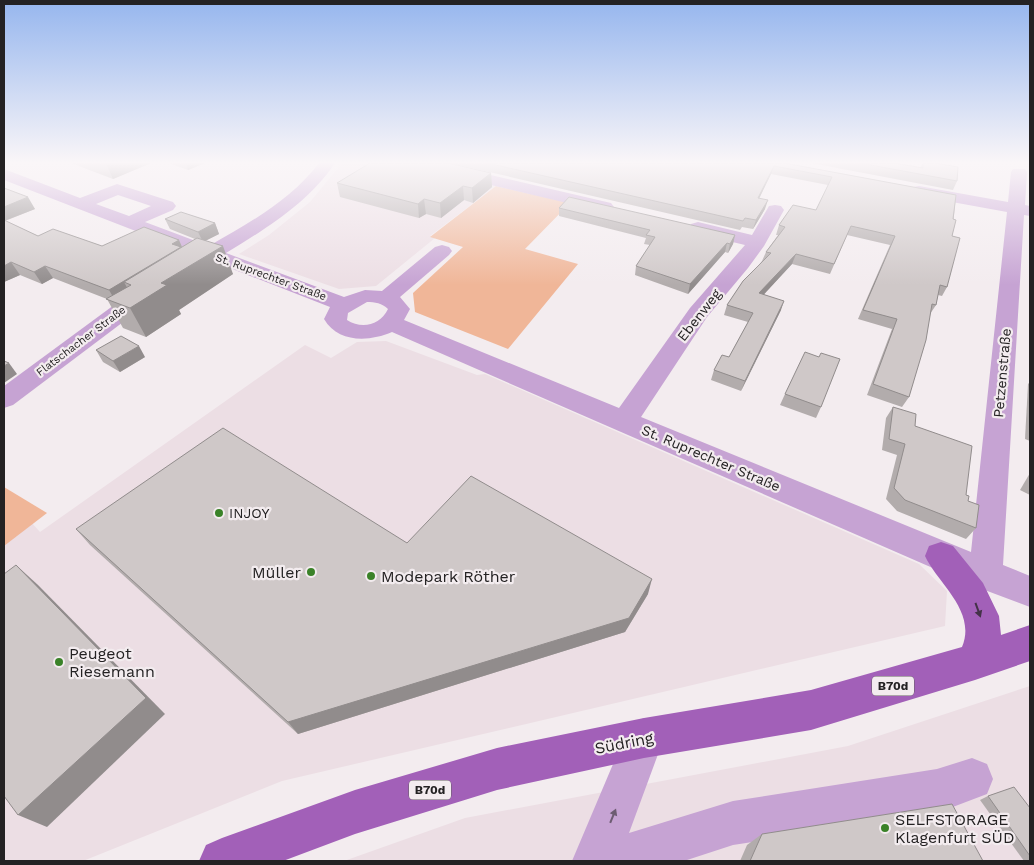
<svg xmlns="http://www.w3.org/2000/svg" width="1034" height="865" font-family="'Work Sans',sans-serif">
  <rect width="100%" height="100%" fill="#f3ecef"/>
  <g fill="#ecdee4">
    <polygon points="342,163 392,164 417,167 496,186 430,236 435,238 376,286 339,289 239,254 269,235 310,202"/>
    <polygon points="386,341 477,375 485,374 919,564 947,591 945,626 282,781 83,861 4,861 4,492 40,532 305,345 331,358 357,342"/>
    <polygon points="1030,686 1030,861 344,861 465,818 848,746"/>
  </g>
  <g fill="#f0b698">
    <polygon points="496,186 570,203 525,249 578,264 508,349 415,312 413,293 463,247 430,237"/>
    <polygon points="4,487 47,513 4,546"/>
  </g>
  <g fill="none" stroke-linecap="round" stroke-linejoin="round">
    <g fill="#c6a3d3" fill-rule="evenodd">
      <path d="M319 163H335C308 203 267 228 226 253L344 297 365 290 382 291 435 247 442 245 449 247 452 251 449 255 400 297 410 309 404 320 619 408 690 308 745 245 691 232 689 228 691 224 698 222 752 235 769 206 775 205 781 206 784 210 764 246 748 268 707 317 641 417 971 552 1007 212 919 196 913 195 911 191 913 187 919 186 1008 202 1011 172 1013 169H1025L1027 172 1025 205 1030 206V216L1024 215 1003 565 1030 576V607L974 586 392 332C369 342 338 343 324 319L330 307 212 261C202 267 195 273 183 270L180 266 183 262 195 254 4 180V169L80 198 117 184 173 202 176 206 173 210 145 222 209 246C249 223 291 200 319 163ZM118 195 151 206 129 216 96 204ZM367 302C375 302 382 303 388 309 380 326 361 329 347 320L348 313Z"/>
      <polygon points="410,163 439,163 611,203 614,207 611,211 605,212 411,166"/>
      <polygon points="147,287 155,288 158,293 155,298 13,405 4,408 4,386 110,308 139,288"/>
      <polygon points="644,718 658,724 664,738 629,833 733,801 937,769 972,758 987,764 993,779 987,794 937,813 733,845 684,861 572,861 630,724"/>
    </g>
    <path fill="#a260b8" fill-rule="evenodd" d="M941 542 953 546 983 583 999 616 1001 635 1030 625V661L975 680 811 730 644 758 497 790 355 834 283 861H199L206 845 222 838 355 790 497 748 644 718 811 690 962 647C977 611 938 584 925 556L929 546Z"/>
  </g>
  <g fill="#b2acac">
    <polygon points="71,163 151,163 113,179"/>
    <polygon points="168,163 205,163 188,170"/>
    <polygon points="450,163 784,163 956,195 952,236 947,287 942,296 938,295 936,305 930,314 909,397 902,407 867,395 892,329 858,319 890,245 847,235 830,274 792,264 764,294 781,310 741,391 711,380 714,370 729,357 748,322 724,315 727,305 762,261 766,252 778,235 776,235 779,225 816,210 828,185 771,174 759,198 765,209 753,229 742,227 740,230"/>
    <polygon points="811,163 894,163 920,168 923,163 935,163 957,181 953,190"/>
    <polygon points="491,173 492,187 473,203 464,200 441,218 426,214 419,218 340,197 337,183"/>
    <polygon points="4,188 35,209 5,221 38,236 102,246 179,240 182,247 195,239 170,229 165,219 215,223 219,234 205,241 233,274 179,310 181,314 146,337 123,328 107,299 53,278 42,284 20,275 4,282"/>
    <polygon points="559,208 735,235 733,244 728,253 725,252 688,294 635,275 636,266 650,245 644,244 646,238 559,216"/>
    <polygon points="96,350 145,357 120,372 103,362"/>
    <polygon points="819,357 821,407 816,418 780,405 785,394"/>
    <polygon points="1030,382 1030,441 1025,439 1028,384"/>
    <polygon points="893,407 915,426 966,495 976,528 966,539 897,511 886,499 897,455 882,450 886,418"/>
    <polygon points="1030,473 1030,495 1020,490"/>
    <polygon points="76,529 407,543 648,594 625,632 298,734 90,545"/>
    <polygon points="988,796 1030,808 1030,861 1024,861 980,800"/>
    <polygon points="762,834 983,861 740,861 747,845"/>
  </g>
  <g fill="#918c8c">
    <polygon points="106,163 151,163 113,179"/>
    <polygon points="186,163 205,163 188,170"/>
    <polygon points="774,166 771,174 755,207 758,198"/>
    <polygon points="491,173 492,187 473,203 472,188"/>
    <polygon points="463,186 464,200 441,218 440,203"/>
    <polygon points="28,197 35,209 4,221 4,207"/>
    <polygon points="424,199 426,214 419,218 418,204"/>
    <polygon points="768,200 765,209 753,229 756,220"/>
    <polygon points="215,223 219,234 203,242 198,232"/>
    <polygon points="735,235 733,244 728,253 730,244"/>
    <polygon points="179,240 184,252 131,285 124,282 130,293 116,302 109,290 172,244"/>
    <polygon points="727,243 725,252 688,294 690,284"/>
    <polygon points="223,246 233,274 179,310 181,314 146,337 130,308 161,283"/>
    <polygon points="796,254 792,264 756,303 759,293"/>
    <polygon points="11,262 20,275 4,282 4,266"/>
    <polygon points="45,266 53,278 42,284 34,272"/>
    <polygon points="784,301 781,310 741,391 745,381"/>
    <polygon points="139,346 145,357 120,372 113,361"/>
    <polygon points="9,363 17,374 4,383 4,366"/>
    <polygon points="16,565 38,585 165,714 47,827 18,815"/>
    <polygon points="652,579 648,594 625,632 298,734 288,722"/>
  </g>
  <g fill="#cfc8c8" stroke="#918c8c">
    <polygon points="370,163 448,163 491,173 472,188 463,186 440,203 424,199 418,204 337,183"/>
    <polygon points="487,163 784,163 956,195 953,219 956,220 952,236 960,238 947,287 940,285 936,305 932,304 926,340 909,397 873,384 897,319 863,310 895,236 851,226 834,264 796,254 759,293 784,301 745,381 714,370 722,355 729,357 753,313 727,305 743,281 771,253 766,252 785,227 779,225 793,205 816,210 832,177 774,166 758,198 768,200 756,220 745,218 743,221"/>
    <polygon points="860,163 894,163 923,168 923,163 935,163 958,167 957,181"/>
    <polygon points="4,188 28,197 4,207"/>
    <polygon points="569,197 735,235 730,244 727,243 690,284 636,266 655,237 646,235 650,230 559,208"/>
    <polygon points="181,212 215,223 198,232 165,219"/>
    <polygon points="4,220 38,236 53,229 102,246 144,227 179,240 172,244 181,247 109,290 45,266 34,272 11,262 4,266"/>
    <polygon points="197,238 223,246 161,283 167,285 130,308 106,299 131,285 124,282"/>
    <polygon points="121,336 139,346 113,361 96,350"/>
    <polygon points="805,352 819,357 821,353 840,359 821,407 785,394"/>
    <polygon points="4,361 9,363 4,366"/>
    <polygon points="893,407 916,414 915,426 972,446 966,495 969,496 968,501 979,505 976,528 905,500 894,488 905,444 889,439"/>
    <polygon points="223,428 407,543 471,476 652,579 629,618 288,722 76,529"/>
    <polygon points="16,565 146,698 18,815 4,796 4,574"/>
    <polygon points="1014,787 1030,808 1030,856 988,796"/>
    <polygon points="952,804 983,861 750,861 762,834"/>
  </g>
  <defs><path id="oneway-solid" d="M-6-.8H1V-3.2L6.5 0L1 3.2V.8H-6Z" transform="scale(1.25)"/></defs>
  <use fill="#443248" href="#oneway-solid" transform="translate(978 610) rotate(70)"/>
  <use fill="#6d5c72" href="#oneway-solid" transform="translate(613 816) rotate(-68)"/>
  <linearGradient id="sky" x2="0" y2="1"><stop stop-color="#96b6ee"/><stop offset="0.57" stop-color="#faf6f8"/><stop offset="1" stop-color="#faf6f8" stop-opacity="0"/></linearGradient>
  <rect width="1034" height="285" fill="url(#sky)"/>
  <g fill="#3a8228" stroke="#f3ecef" stroke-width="2">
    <circle cx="219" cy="513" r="5"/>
    <circle cx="311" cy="572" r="5"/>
    <circle cx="371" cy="576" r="5"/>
    <circle cx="59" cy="662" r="5"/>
    <circle cx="885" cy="828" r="5"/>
  </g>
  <g text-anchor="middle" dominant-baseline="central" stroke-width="4.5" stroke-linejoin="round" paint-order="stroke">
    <g font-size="11" fill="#242223" stroke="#f3ecef">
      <text transform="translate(271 277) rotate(20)">St. Ruprechter Straße</text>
      <text transform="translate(81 341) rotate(-37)">Flatschacher Straße</text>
    </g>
    <g fill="#f3ecef" stroke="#625f60" stroke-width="1">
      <rect x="872" y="676.5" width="42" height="19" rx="4"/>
      <rect x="409" y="780.5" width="42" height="19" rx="4"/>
    </g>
    <g font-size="12" font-weight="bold" fill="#242223">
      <text x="893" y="686">B70d</text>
      <text x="430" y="790">B70d</text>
    </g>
    <g font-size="14" fill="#242223" stroke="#f3ecef">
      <text transform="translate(699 315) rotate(-52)">Ebenweg</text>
      <text transform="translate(1002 373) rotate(-85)">Petzenstraße</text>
      <text transform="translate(711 458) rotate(23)">St. Ruprechter Straße</text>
    </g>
    <g font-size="14" fill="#242223" stroke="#f3ecef" text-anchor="start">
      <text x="229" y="513">INJOY</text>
    </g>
    <g font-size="16" fill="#242223" stroke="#f3ecef" text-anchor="start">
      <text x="301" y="572" text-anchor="end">Müller</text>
      <text x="381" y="576">Modepark Röther</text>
      <text x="69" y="653">Peugeot<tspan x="69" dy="18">Riesemann</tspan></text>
      <text x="895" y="819">SELFSTORAGE<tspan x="895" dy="18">Klagenfurt SÜD</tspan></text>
    </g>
    <g font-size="16" fill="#242223" stroke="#f3ecef">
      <text transform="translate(624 743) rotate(-11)">Südring</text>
    </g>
  </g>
  <rect width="1034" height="865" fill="none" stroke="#242223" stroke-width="10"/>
</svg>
